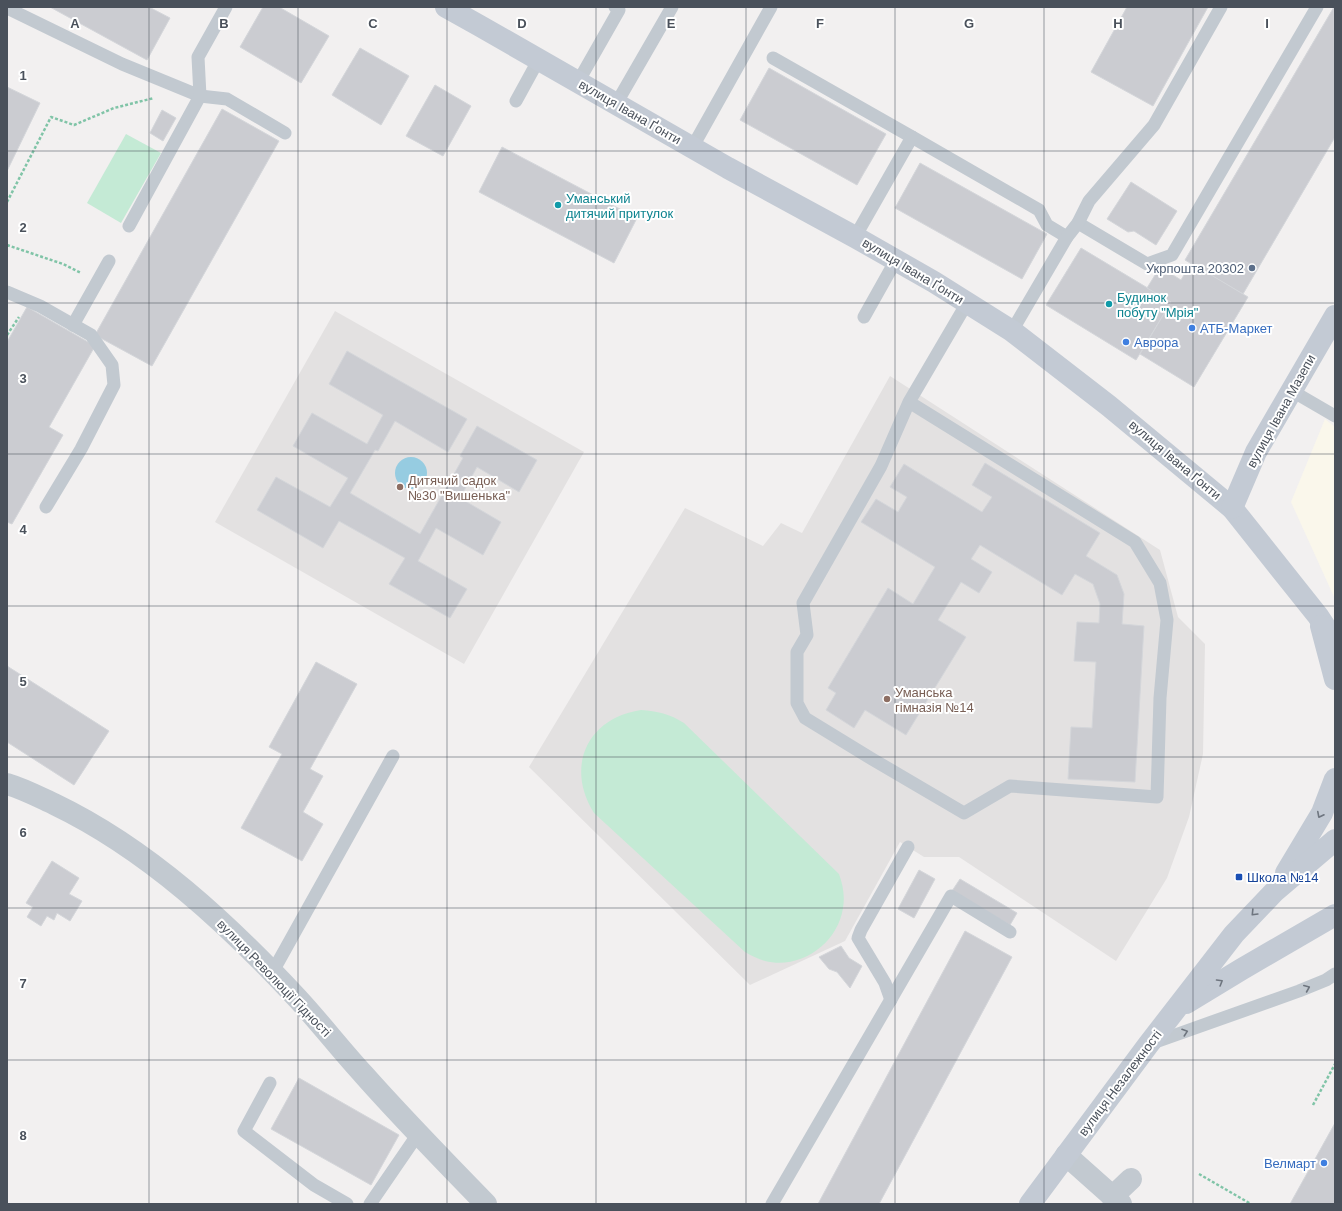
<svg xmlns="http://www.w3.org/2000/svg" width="1342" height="1211" font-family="Arial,sans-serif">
  <rect width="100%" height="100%" fill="#f2f0f0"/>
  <polygon fill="#faf7eb" points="1325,419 1335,427 1335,599 1291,502"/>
  <g fill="#e3e1e1">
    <polygon points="335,311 584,452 464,664 215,522"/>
    <polygon points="890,376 1160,550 1178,617 1205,644 1203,754 1189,817 1167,878 1116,961 959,857 924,857 900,842 845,941 750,985 529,767 685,508 763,546 781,523 802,533"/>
  </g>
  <g fill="#c4ead5">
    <polygon points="126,134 161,153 121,223 87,203"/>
    <path d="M641 710C657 711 670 714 684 723L839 874C843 885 845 896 843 908 838 943 801 970 765 961 758 959 752 956 745 952L594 813C565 767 587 718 641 710Z"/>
  </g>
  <circle fill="#96cce1" cx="411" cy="473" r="16"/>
  <g fill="#cbccd1" stroke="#d4d6da">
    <polygon points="50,7 149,7 170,18 147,60"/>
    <polygon points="263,7 279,7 329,36 301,83 240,47"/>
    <polygon points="1127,7 1208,7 1153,106 1091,72"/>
    <polygon points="1334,7 1335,137 1243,294 1185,260"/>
    <polygon points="360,48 409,76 381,125 332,95"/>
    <polygon points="769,68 886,134 857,185 740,120"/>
    <polygon points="435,85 471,106 443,156 406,136"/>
    <polygon points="7,87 40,103 7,171"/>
    <polygon points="222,109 279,141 152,366 95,335"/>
    <polygon points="162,110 176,118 163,141 150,133"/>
    <polygon points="502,147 637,218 614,263 479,192"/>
    <polygon points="920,163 1047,234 1022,279 895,208"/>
    <polygon points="1131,182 1177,211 1156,245 1134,231 1128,232 1107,219"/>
    <polygon points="1081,248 1171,302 1136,360 1046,305"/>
    <polygon points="1191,263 1248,297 1194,387 1140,354 1171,302 1147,288 1160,267 1181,280"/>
    <polygon points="27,307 95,346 49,427 63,435 12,524 7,522 7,342"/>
    <polygon points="347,351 467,419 448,452 395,421 378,451 375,450 350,493 420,534 463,458 460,456 477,426 537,460 519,492 477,467 460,498 501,522 483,555 436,528 418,561 467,589 450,618 389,584 405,558 339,521 323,548 257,510 276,477 330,507 348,478 293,446 312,413 367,444 383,415 329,384"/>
    <polygon points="985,463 1100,533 1086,556 1117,575 1124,594 1122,624 1144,626 1135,782 1068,779 1071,727 1092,728 1096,662 1074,661 1077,622 1099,623 1100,604 1093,584 1075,574 1062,595 980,545 971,559 992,572 979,593 961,582 938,620 966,637 906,735 865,710 854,728 826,710 836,693 828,688 888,588 913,604 935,567 861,522 876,499 898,512 907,497 890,487 904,464 982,512 992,497 972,485"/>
    <polygon points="316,662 357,684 310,769 323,776 303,812 323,824 302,861 241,828 282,754 269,747"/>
    <polygon points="7,666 109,731 74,785 7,742"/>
    <polygon points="52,861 79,878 69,894 82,901 70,921 57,913 54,920 47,916 41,926 27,917 33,907 26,903"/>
    <polygon points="919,870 935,879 914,918 898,909"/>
    <polygon points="960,879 1017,913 1010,925 952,891"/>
    <polygon points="965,931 1012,957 879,1204 818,1204"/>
    <polygon points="841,946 849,958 862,966 850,988 837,972 829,969 819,957"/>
    <polygon points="299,1078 399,1135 371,1185 271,1129"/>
    <polygon points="1335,1123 1335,1204 1290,1204"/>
  </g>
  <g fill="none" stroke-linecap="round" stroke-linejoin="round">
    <g stroke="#80c4a7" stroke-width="2.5" stroke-dasharray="3 2" stroke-linecap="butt">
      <polyline points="7,202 51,117 74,125 114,108 154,98"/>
      <polyline points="7,245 63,264 81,273"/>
      <polyline points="7,335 19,317"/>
      <polyline points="1313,1105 1335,1064"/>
      <polyline points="1199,1174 1251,1204"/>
    </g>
    <g stroke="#c2c9d0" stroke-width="13">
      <polyline points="7,8 122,64 200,96 227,99 285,133"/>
      <polyline points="773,58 912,137"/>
      <polyline points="578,82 619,10 615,7"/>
      <polyline points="516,101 539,59"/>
      <polyline points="616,104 672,7"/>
      <polyline points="692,148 771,7"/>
      <polyline points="1078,223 1147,264 1172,255 1317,7"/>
      <polyline points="129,226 200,96 198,57 226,7"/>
      <polyline points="855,237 912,137 1039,210 1047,225 1067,237"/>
      <polyline points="7,292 40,306 91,335 112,365 114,385 81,449 46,507"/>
      <polyline points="864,317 896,260"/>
      <polyline points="73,325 109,261"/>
      <polyline points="1012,331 1067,237 1078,223 1089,201 1154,125 1221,7"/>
      <polyline points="1292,391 1335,416"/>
      <polyline points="909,402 881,466 803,603 807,635 797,652 797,703 805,718 872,759 964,813 1010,786 1157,797 1160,698 1167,620 1160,583 1135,542 909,402 967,303"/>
      <polyline points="272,973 393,756"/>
      <polyline points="891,1000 885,983 858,938 861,930 908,847"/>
      <polyline points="1150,1044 1299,991 1326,980 1335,974"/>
      <polyline points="270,1083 244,1131 314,1185 347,1204"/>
      <polyline points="370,1204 418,1134"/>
      <polyline points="772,1204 951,896 1010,932"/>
    </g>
    <g stroke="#c2c9d0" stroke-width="22">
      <path d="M7 784C24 789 39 797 54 804 148 849 228 924 298 999 321 1024 341 1050 364 1075 403 1119 445 1162 486 1204"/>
      <polyline points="1066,1155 1121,1204"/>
      <polyline points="1112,1197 1131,1179"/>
    </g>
    <g stroke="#c3cad4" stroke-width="22">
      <polyline points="446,7 480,26 728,168 855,237 934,282 1012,331 1109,406 1232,508 1318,616 1335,642"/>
      <polyline points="1232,508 1256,452 1335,316"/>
      <polyline points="1321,626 1335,679"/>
      <polyline points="1286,873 1322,813 1335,779"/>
      <polyline points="1186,1003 1242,969 1335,915"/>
      <polyline points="1030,1204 1148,1045 1234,934 1274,892 1335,840"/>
    </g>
  </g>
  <defs><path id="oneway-chevron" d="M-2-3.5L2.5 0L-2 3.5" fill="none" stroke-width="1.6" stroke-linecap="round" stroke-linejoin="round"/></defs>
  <g stroke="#6e757f">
    <use href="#oneway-chevron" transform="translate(1320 815) rotate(117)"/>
    <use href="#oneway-chevron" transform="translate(1254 913) rotate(134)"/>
    <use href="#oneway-chevron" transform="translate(1220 982) rotate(-31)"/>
  </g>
  <g stroke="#6e757e">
    <use href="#oneway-chevron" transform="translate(1307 988) rotate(-23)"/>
    <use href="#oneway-chevron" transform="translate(1185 1032) rotate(-19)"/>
  </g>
  <path fill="none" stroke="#4a515b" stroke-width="1" stroke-opacity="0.55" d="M149 7V1204M298 7V1204M447 7V1204M596 7V1204M746 7V1204M895 7V1204M1044 7V1204M1193 7V1204M7 151H1335M7 303H1335M7 454H1335M7 606H1335M7 757H1335M7 908H1335M7 1060H1335"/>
  <g fill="#0f9aa8" stroke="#fff" stroke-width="1.5">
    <circle cx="558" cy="205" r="4"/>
    <circle cx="1109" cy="304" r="4"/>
  </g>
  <circle fill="#5c6f8a" stroke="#fff" stroke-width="1.5" cx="1252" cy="268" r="4"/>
  <g fill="#3f7fe0" stroke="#fff" stroke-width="1.5">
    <circle cx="1192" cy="328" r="4"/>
    <circle cx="1126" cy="342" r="4"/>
    <circle cx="1324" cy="1163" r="4"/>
  </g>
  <g fill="#8d6e63" stroke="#fff" stroke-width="1.5">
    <circle cx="400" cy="487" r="4"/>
    <circle cx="887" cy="699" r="4"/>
  </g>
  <rect fill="#1a4fb4" stroke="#fff" stroke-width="1.5" x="1235" y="873" width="8" height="8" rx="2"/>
  <g text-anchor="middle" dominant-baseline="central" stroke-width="4" stroke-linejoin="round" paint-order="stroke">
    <g font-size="13" fill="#4a515b" stroke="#fff">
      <text transform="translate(630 112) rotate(30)">вулиця Івана Ґонти</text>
      <text transform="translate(913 271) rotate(31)">вулиця Івана Ґонти</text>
      <text transform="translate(1281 411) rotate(-61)">вулиця Івана Мазепи</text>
      <text transform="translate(1175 460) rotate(40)">вулиця Івана Ґонти</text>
      <text transform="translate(274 978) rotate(46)">вулиця Революції Гідності</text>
      <text transform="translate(1120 1083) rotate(-53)">вулиця Незалежності</text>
    </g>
    <g font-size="13" fill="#0d838f" stroke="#fff" text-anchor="start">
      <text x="566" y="198">Уманський<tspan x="566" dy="15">дитячий притулок</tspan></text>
      <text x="1117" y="297">Будинок<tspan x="1117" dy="15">побуту "Мрія"</tspan></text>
    </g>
    <g font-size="13" fill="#4e5e75" stroke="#fff" text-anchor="end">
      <text x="1244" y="268">Укрпошта 20302</text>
    </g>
    <g font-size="13" fill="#366cbe" stroke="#fff" text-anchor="start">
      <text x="1200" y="328">АТБ-Маркет</text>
      <text x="1134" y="342">Аврора</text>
      <text x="1316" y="1163" text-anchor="end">Велмарт</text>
    </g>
    <g font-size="13" fill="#785e54" stroke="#fff" text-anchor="start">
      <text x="408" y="480">Дитячий садок<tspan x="408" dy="15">№30 "Вишенька"</tspan></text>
      <text x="895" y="692">Уманська<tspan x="895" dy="15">гімназія №14</tspan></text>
    </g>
    <g font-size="13" fill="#164399" stroke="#fff" text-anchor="start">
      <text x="1247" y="877">Школа №14</text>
    </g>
  </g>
  <g font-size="13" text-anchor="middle" font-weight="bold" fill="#4a515b" stroke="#fff" stroke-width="4" stroke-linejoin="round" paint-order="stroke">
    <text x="75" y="28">A</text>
    <text x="224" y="28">B</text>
    <text x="373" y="28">C</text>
    <text x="522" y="28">D</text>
    <text x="671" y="28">E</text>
    <text x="820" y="28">F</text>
    <text x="969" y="28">G</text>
    <text x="1118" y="28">H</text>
    <text x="1267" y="28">I</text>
    <text x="23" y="80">1</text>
    <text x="23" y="232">2</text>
    <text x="23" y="383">3</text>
    <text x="23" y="534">4</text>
    <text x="23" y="686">5</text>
    <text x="23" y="837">6</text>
    <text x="23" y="988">7</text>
    <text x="23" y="1140">8</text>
  </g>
  <rect width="1342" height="1211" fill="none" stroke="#4a515b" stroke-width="16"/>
</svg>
